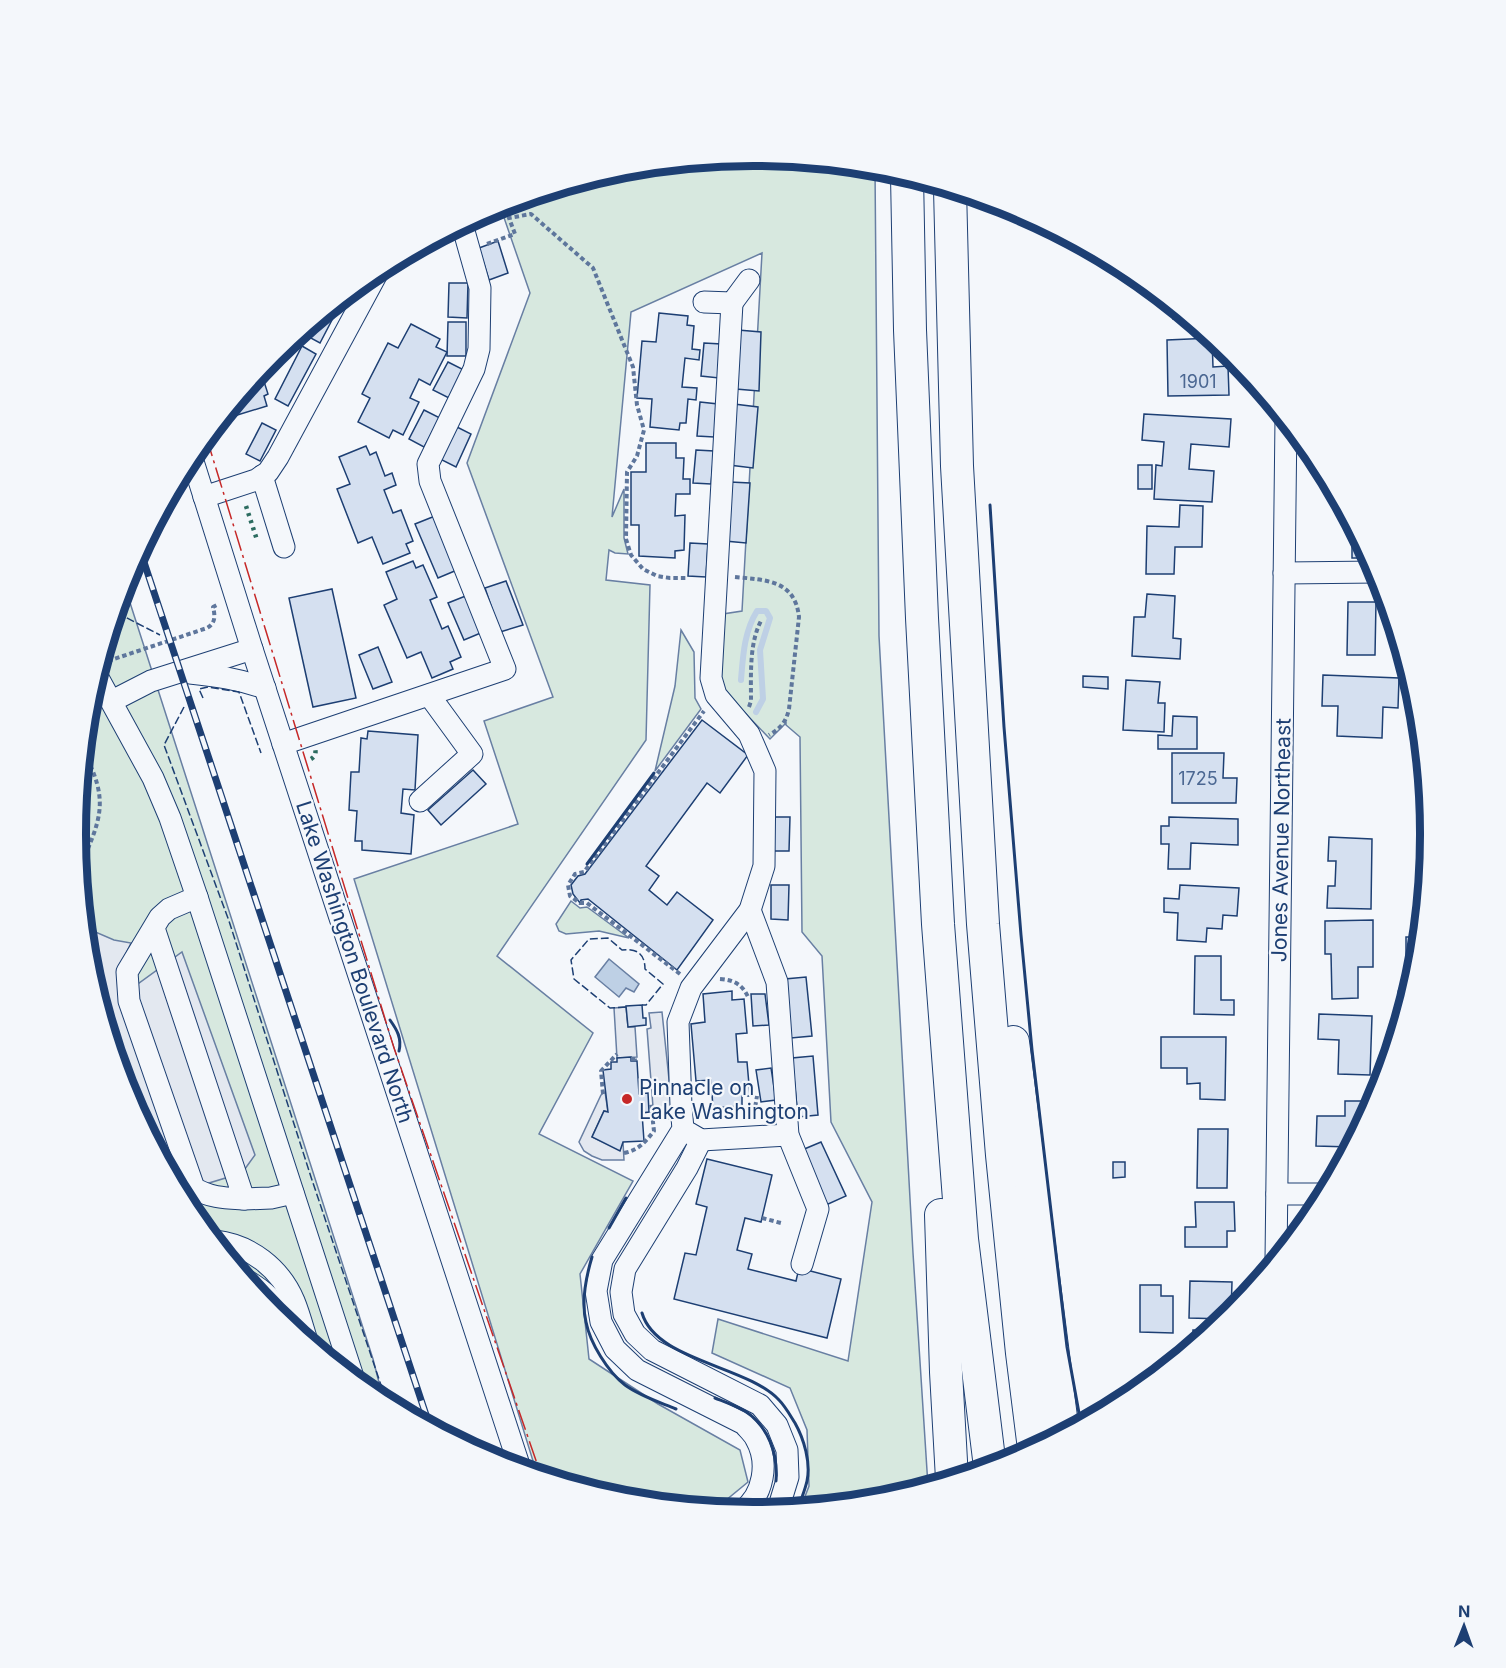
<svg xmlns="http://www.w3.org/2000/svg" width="1506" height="1668" font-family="Inter,sans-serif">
  <rect width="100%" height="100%" fill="#f4f7fb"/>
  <g fill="#d7e8df" stroke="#687fa3" stroke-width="1.5">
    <polygon points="753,156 875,168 879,636 913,1253 928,1486 885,1499 801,1507 809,1486 807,1430 790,1388 712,1353 718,1319 848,1361 872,1202 831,1122 822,956 802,932 800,737 786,725 786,723 770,739 722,689 719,675 723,614 742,611 762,253 631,312 612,517 624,489 624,538 628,554 615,553 609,550 606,580 650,585 646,740 497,956 593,1033 539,1134 633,1181 580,1274 589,1359 658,1404 740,1450 748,1482 720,1505 706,1507 620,1499 537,1474 354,879 518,824 484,721 553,697 467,463 530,293 500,206 621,169"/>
    <polygon points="124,584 373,1359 384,1402 376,1398 273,1313 189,1210 126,1093 88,966 75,834 88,701"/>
    <polygon points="681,630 694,652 695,698 701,709 655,771 675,686"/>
    <polygon points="571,901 580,908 587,907 629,938 599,931 566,934 559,931 556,924"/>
  </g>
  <g fill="#e3e8f0" stroke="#687fa3" stroke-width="1.5">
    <polygon points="83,918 91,920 93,931 114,940 131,943 119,968 128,991 182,952 255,1155 242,1173 179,1192 150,1137 106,1013 101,1008 88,964"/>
    <polygon points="626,1007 628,1027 635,1027 637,1057 617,1058 614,1008"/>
    <polygon points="662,1012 673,1118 654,1120 647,1029 651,1028 649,1013"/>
    <polygon points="605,1092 608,1112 604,1111 592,1137 620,1150 623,1142 624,1160 602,1160 592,1156 584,1151 579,1142 601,1095"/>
  </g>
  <polygon fill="#bed0e5" stroke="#687fa3" stroke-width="1.5" points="609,959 639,984 634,992 626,988 619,997 595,977"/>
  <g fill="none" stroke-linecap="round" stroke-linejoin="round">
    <path stroke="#bed0e5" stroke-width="6" d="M741 680C743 656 744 632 757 611H766L770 618 760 650 763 699 756 712"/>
  </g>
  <g fill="#d5e0f0" stroke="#1d3f73" stroke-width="1.5">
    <polygon points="498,241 508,273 489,280 479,248"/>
    <polygon points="449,283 468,283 467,318 448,317"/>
    <polygon points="344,297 320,343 307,336 315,320"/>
    <polygon points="1173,306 1188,318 1173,319"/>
    <polygon points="659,313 688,316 687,325 694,326 692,349 700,350 699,360 685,358 682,387 697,388 696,400 688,399 686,423 680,423 679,430 650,427 652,399 637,398 642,341 656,342"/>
    <polygon points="448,322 466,322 466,356 447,356"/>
    <polygon points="411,324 440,339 436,347 447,352 430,385 419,379 410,398 419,402 403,435 393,430 389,438 358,422 370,398 362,394 388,343 398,348"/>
    <polygon points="738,330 761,332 759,391 736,389"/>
    <polygon points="299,333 295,342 291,341 286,350 282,348"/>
    <polygon points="1212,338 1213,367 1228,366 1229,395 1168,396 1167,340"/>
    <polygon points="704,343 721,344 719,378 701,376"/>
    <polygon points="302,346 316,354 288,406 275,399"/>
    <polygon points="448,362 464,370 449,398 433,390"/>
    <polygon points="261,372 268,394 264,396 267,406 234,416 231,406 259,373"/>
    <polygon points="700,402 718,404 714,437 697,436"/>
    <polygon points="734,404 758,407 753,468 729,465"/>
    <polygon points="424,410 440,418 424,447 409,439"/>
    <polygon points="1144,414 1231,419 1229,447 1191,444 1189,469 1214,471 1212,502 1154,499 1156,465 1162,466 1164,442 1142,440"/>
    <polygon points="262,423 276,430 260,461 246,454"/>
    <polygon points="455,426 471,434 456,467 440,459"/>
    <polygon points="646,443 676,443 676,458 684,458 683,479 690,479 690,494 676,494 675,516 685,515 684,550 675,551 675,558 639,556 639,525 631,525 631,472 646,472"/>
    <polygon points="366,446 370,455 376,452 385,476 392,473 396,485 384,490 393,513 401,510 413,541 406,544 410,553 383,564 372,537 358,543 337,489 350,484 339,457"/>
    <polygon points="696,450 714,451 711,484 693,483"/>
    <rect x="1138" y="465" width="14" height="24"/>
    <polygon points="730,482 750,483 746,543 725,541"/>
    <polygon points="1180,505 1203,506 1202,547 1175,547 1174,574 1146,574 1147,526 1179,527"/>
    <polygon points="1345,511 1370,558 1352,558 1352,529 1345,529"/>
    <polygon points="435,516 457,570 438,578 415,524"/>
    <polygon points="690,543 708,544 706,577 688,576"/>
    <polygon points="413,561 416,568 423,565 437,597 430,600 442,629 448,626 461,657 450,662 453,669 432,678 421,652 407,658 384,605 397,599 386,572"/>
    <polygon points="506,581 523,625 500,632 485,588"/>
    <polygon points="332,589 356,698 313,707 289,598"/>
    <polygon points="1147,594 1175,596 1173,638 1181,639 1180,659 1132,656 1134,617 1145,617"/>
    <polygon points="468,595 483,632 464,640 448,603"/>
    <polygon points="1348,602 1376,602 1375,655 1347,655"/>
    <polygon points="1394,623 1401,645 1394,645"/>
    <polygon points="378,647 392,682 373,689 359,655"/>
    <polygon points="1323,675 1399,678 1398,708 1383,707 1382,738 1337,736 1338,706 1322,706"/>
    <polygon points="1083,676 1108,677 1108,689 1083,687"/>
    <polygon points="1126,680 1160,682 1158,703 1165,703 1164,732 1123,730"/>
    <polygon points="1173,716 1197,717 1197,749 1158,749 1158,735 1172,736"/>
    <polygon points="702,720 748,755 720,793 707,783 646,866 659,876 649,890 667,905 677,892 713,920 677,970 588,899 581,900 580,903 573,894 571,885 578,876 585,874"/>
    <polygon points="368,731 418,735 415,790 403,789 401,813 414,815 411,854 362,850 362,841 355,841 357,811 349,810 351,772 359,772 361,738 367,739"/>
    <polygon points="1172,753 1224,753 1223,778 1237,778 1236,803 1172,803"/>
    <polygon points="473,770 486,784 441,825 428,810"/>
    <polygon points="773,817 790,817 789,851 772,851"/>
    <polygon points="1169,817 1238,819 1238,845 1191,843 1190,869 1168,869 1169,844 1161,844 1161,826 1169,826"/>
    <polygon points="1329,837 1372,839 1371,909 1327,908 1328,886 1335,886 1336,861 1328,861"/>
    <polygon points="771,885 789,885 788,920 771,919"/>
    <polygon points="1180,885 1239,888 1237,916 1223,915 1222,929 1207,928 1206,942 1177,940 1178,913 1164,912 1164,898 1179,899"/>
    <polygon points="1373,920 1373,967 1358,967 1358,998 1332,999 1331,954 1325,954 1325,921"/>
    <polygon points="1406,937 1421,937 1418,968 1406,967"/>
    <polygon points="1195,956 1221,956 1221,1000 1234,1000 1234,1015 1194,1014"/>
    <polygon points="806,977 812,1036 791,1038 785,979"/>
    <polygon points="732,991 732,1000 744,999 747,1033 736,1034 738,1062 747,1062 750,1096 742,1096 742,1106 713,1108 711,1080 696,1081 691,1024 705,1022 703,994"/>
    <polygon points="751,994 765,994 769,1025 753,1026"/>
    <polygon points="642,1005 643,1018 646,1018 646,1025 628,1027 626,1006"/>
    <polygon points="1319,1014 1372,1016 1370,1075 1338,1074 1339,1040 1318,1039"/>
    <polygon points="1161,1037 1226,1037 1225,1100 1200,1099 1200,1083 1187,1084 1187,1068 1161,1068"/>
    <polygon points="813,1056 818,1115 798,1117 792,1058"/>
    <polygon points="631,1057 631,1061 637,1061 639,1094 648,1093 649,1112 642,1113 644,1141 623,1142 620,1151 592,1137 604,1111 608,1112 603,1070 611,1069 611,1062 617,1062 617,1058"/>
    <polygon points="771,1068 776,1100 761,1102 756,1070"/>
    <polygon points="1345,1101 1373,1101 1373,1106 1351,1147 1316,1146 1317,1116 1345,1116"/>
    <polygon points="1198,1129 1228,1129 1227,1188 1197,1188"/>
    <polygon points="821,1142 846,1196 826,1205 802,1150"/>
    <polygon points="707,1159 772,1175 761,1222 745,1218 737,1250 752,1254 748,1269 796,1281 799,1268 841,1279 827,1338 674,1299 685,1253 696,1255 707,1207 696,1204"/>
    <polygon points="1113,1162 1125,1162 1125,1177 1113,1178"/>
    <polygon points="1195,1202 1234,1202 1235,1231 1227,1231 1227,1247 1185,1247 1185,1227 1196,1227"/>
    <polygon points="1190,1281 1232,1282 1231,1314 1226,1319 1189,1318"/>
    <polygon points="1140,1285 1161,1285 1161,1296 1173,1296 1173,1333 1140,1332"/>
    <polygon points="1193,1330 1211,1331 1193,1346"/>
  </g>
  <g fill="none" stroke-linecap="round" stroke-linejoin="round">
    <defs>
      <g id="minor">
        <polyline points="704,302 732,303 749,280"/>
        <path d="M732 303 711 678 716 695 749 734 765 771 764 866 750 910 691 988 678 1022 681 1106 683 1129 602 1260 596 1291 601 1322 615 1349 637 1370 744 1424C748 1429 753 1433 756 1439 769 1462 764 1495 742 1511"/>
        <polyline points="191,455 252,649 520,1468"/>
        <polyline points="262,476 284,547"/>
        <polyline points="204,497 256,480 268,472 278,457 380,268"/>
        <polyline points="1284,573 1378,572"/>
        <path d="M190 673C219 676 237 679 265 688"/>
        <polyline points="96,674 153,778 170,818 197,897 354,1380"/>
        <polyline points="112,701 151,681 252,649"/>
        <polyline points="283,744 505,669 430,481 428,464 474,369 479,349 480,288 462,224"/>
        <polyline points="420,801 472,754 429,695"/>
        <polyline points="750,910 777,982 788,1135 818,1209 802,1264"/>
        <path d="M154 928 244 1199C226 1198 210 1198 194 1188L129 1001 127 972 160 917 169 909 197 897"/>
        <polyline points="1409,995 1409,993"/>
        <polyline points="689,1133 701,1140 788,1135"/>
        <polyline points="701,1140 687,1168 625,1269 621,1292 624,1314 635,1334 652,1350 760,1405 777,1425 787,1450 788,1477 780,1503 775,1510"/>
        <polyline points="1277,1194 1326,1194"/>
        <polyline points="244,1199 271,1198 293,1193"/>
        <path d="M215 1241C250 1245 280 1268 294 1301 299 1313 303 1328 307 1341"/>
        <polyline points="1276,1260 1286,419"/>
        <path d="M246 1280C264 1291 276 1300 283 1321"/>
      </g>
      <g id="highway">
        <polyline points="907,176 910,330 922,618 938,924 962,1239 990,1467"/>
        <polyline points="950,189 957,466 983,924 1002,1155 1022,1353 1034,1449"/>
        <polyline points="1013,1042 1063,1433"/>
        <polyline points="941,1215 946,1372 952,1479"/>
      </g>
    </defs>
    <use href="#minor" stroke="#1d3f73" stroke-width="23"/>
    <use href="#highway" stroke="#1d3f73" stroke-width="34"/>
    <g stroke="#5e769c" stroke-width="4" stroke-dasharray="4.5 3" stroke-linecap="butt">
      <polyline points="487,244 515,234 509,218 531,214 593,268 633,367 637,405 644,430 637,456 627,472 626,539 631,555 643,569 657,576 670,578 686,578"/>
      <path d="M735 577C766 580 795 580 799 617L789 709C786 722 781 728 769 735"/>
      <path d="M108 661 207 628C216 623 215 615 213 607L217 605"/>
      <path d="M749 707 751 701C751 674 749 642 762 619"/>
      <path d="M79 870C100 820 111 802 83 751"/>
      <polyline points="85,936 95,970 91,978"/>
      <polyline points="680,974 587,903 580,903 570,896 568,885 575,874 584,872 704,711"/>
      <path d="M720 979C735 980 743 985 749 999"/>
      <polyline points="102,1014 139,1117"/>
      <polyline points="631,1059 635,1059 635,1057"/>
      <polyline points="603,1094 601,1071 617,1054"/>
      <polyline points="754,1114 757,1096"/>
      <path d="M624 1153C639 1150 645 1142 654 1131L651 1104H649"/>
      <polyline points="762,1218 781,1223"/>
    </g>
    <use href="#minor" stroke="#f4f7fb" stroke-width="21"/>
    <use href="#highway" stroke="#f4f7fb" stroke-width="32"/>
    <defs>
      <polyline id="rail" points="140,550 430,1427"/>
    </defs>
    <use href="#rail" stroke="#1d3f73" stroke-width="7"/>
    <use href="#rail" stroke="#f4f7fb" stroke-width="4.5" stroke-dasharray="14" stroke-linecap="butt"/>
    <g stroke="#2c6c60" stroke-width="4.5" stroke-dasharray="3 4.5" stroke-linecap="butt">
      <polyline points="246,506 257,540"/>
      <path d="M311 759C316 756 316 753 315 748"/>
    </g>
    <g stroke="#1d3f73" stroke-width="1.5" stroke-dasharray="8 3" stroke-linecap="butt">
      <polyline points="119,598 125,617 160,635"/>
      <polyline points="203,698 199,689 208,687 239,692 261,753"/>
      <polyline points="184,707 164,745 229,921 311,1177 387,1403"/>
      <path d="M626 1007 610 1008 574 979 571 960 589 939 608 938 622 950C637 948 645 954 645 969L663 984 646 1005H642"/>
    </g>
    <g stroke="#1d3f73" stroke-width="3">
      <polyline points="990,505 1004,727 1021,935 1032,1050 1067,1347 1081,1424"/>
      <polyline points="587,864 654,773"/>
      <path d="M390 1020C397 1030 402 1038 399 1051"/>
      <polyline points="609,1228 626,1198"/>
      <path d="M592 1257C586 1277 581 1301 586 1322 590 1343 608 1372 625 1385 640 1396 659 1402 676 1409"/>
      <path d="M642 1313C656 1361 746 1365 779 1400 785 1406 790 1415 795 1423 804 1439 811 1463 807 1481 805 1490 801 1499 799 1507"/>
      <path d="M715 1398C725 1402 736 1406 745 1411 769 1427 778 1454 776 1481"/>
    </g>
    <polyline stroke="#c62828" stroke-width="1.5" stroke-dasharray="21 4.5 3 4.5" stroke-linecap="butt" points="206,436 394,1048 541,1475"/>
  </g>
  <circle fill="#c62828" stroke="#f4f7fb" stroke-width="2" cx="627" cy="1099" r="6"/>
  <g text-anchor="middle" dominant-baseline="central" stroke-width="4.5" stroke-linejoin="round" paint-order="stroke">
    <g font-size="18" fill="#4b6792">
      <text x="1198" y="381">1901</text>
      <text x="1198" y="778">1725</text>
    </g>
    <g font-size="21" fill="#1d3f73" stroke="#f4f7fb">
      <text transform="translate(1281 840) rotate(-89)">Jones Avenue Northeast</text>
      <text transform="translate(355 962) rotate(72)">Lake Washington Boulevard North</text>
    </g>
    <g font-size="21" fill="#1d3f73" stroke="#f4f7fb" text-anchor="start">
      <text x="639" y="1087">Pinnacle on<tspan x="639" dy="24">Lake Washington</tspan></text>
    </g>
  </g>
  <path d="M0 0H1506V1668H0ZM753 166H753A667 667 0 0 1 1420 833V835A667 667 0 0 1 753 1502H753A667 667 0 0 1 86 835V833A667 667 0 0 1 753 166Z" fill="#f4f7fb" fill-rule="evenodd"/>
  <path fill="none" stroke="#1d3f73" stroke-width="8" d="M753 166H753A667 667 0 0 1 1420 833V835A667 667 0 0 1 753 1502H753A667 667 0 0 1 86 835V833A667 667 0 0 1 753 166Z"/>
  <g transform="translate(1464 1626) rotate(1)" stroke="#f4f7fb" stroke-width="4.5" paint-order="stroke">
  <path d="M0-4.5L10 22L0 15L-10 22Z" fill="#1d3f73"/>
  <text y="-9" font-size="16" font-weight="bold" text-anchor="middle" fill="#1d3f73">N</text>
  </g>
</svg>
